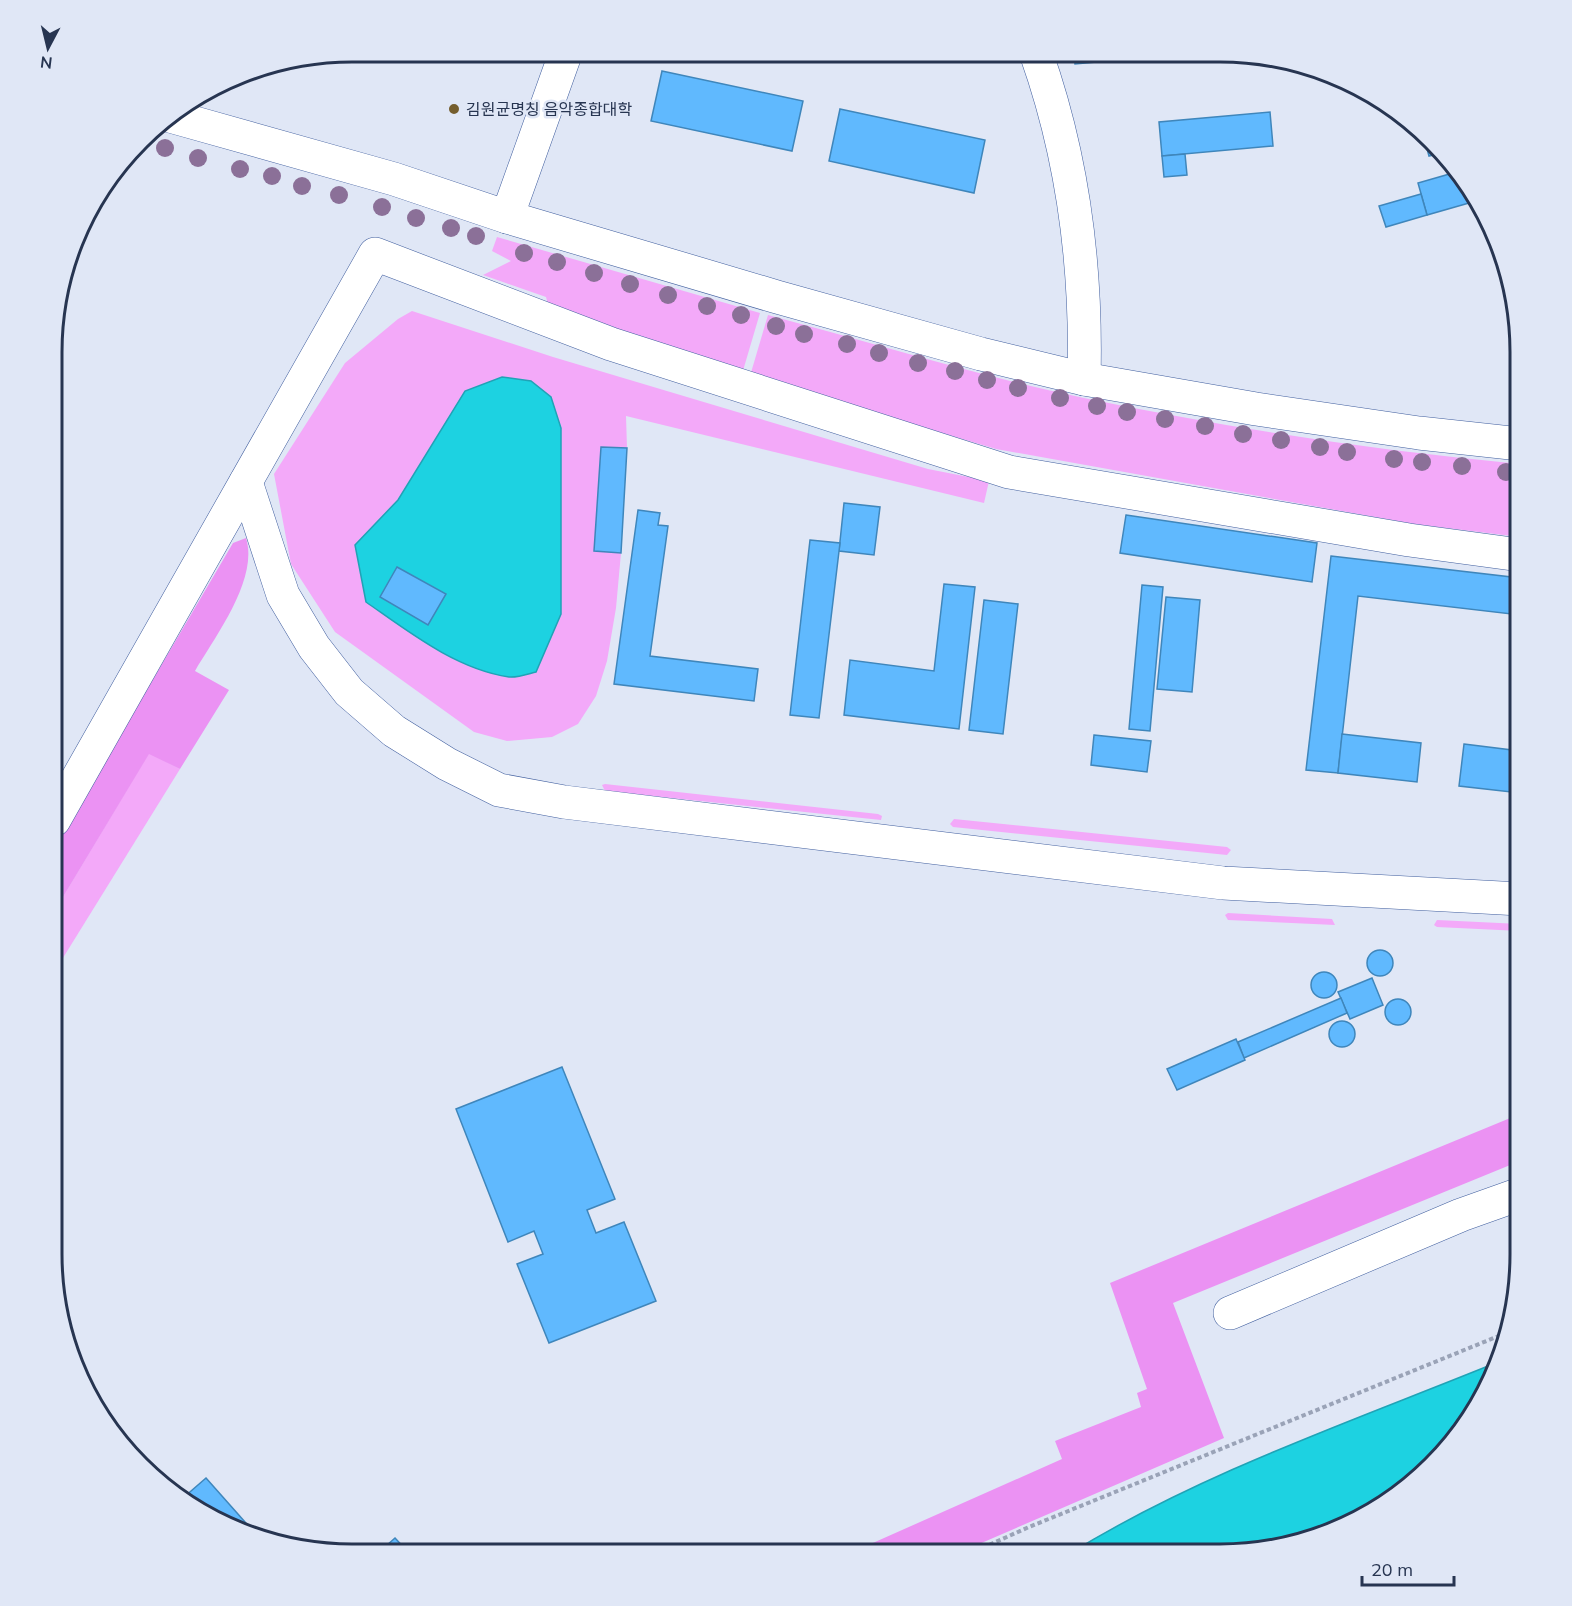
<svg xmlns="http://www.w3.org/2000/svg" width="1572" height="1606" font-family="Mulish,'Noto Sans KR',sans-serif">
  <rect width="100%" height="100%" fill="#e0e7f6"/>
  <g fill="#f3a9f9" fill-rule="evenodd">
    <polygon points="497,237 760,313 742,374 549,308 546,297 483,275 511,261 492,251"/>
    <path d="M412 311 553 357 928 469 989 481 984 503 626 416 627 448 601 447 594 551 621 553 616 608 607 661 596 696 578 724 552 737 507 741 474 732 335 632 291 564 274 474 345 363 398 319ZM502 377 472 667 423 641 366 602 355 545 398 500 465 391Z"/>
    <path d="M768 315C873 343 978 376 1084 398 1228 428 1374 450 1520 464V537L1414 524 996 449 750 376Z"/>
    <polygon points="149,753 180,769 53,974 54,912"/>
    <polygon points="605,784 878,814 882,816 881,820 605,791 602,785"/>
    <polygon points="954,819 1227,847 1231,850 1227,855 953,827 950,824"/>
    <polygon points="1228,913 1332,919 1335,925 1228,920 1225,915"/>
    <polygon points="1437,920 1520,924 1520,931 1437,927 1434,925"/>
  </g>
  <g fill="#eb92f3">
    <path d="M246 538C259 579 215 637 195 671L229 690 180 769 149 754 54 912V848L233 543Z"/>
    <polygon points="1520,1114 1520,1161 1173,1303 1224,1438 956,1554 848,1554 1062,1459 1055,1441 1141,1407 1137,1393 1147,1389 1110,1283"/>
  </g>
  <g fill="#1dd2e1" stroke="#20a3b6" stroke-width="1.5">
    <path d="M502 377 531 381 551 397 561 428V614L536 672C528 674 517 678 509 677 456 669 409 632 366 602L355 545 398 500 465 391Z"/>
    <path d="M1498 1362 1481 1405 1403 1493 1318 1539 1240 1554H1069C1200 1473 1356 1420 1498 1362Z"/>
  </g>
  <g fill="#60b9fe" stroke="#3f86bb" stroke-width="1.5">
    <polygon points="1074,53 1095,53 1096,62 1075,64"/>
    <polygon points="662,71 803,101 792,151 651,121"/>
    <polygon points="840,109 985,140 974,193 829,161"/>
    <polygon points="1270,112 1273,146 1162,156 1159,122"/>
    <polygon points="1424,138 1441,153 1429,156"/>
    <polygon points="1185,154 1187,175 1164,177 1162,156"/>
    <polygon points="1460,171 1476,201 1427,215 1418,183"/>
    <polygon points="1421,194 1427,215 1386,227 1379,206"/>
    <polygon points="601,447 627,448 621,553 594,551"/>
    <polygon points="844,503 880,507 874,555 839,551"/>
    <polygon points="638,510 660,513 658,525 668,526 650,656 758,669 754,701 614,684"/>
    <polygon points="1126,515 1317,543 1312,582 1120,553"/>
    <polygon points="810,540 840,543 819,718 790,715"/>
    <polygon points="1331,556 1520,578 1520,615 1358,596 1338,773 1306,770"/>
    <polygon points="397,567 446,594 428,625 380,597"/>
    <polygon points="944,584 975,587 959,729 844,715 850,660 934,671"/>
    <polygon points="1142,585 1163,587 1150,731 1129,729"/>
    <polygon points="1166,597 1200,600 1192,692 1157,689"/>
    <polygon points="984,600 1018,604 1003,734 969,730"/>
    <polygon points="1342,734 1421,743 1417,782 1338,773"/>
    <polygon points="1094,735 1151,741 1147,772 1091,765"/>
    <polygon points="1464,744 1520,751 1520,793 1459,786"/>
    <circle cx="1380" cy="963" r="13"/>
    <circle cx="1324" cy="985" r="13"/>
    <polygon points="1372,978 1383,1005 1350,1019 1338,992"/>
    <polygon points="1341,998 1347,1013 1244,1058 1238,1042"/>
    <circle cx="1398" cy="1012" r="13"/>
    <circle cx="1342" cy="1034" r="13"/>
    <polygon points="1236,1039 1245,1060 1177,1090 1167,1069"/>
    <polygon points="562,1067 615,1199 587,1210 596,1233 624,1222 656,1301 549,1343 517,1264 543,1254 534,1231 508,1242 456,1109"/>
    <polygon points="206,1478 261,1540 201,1515 183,1498"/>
    <polygon points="395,1538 410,1554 377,1554"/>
  </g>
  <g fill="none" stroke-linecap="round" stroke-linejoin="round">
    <defs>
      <g id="minor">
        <path d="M1036 53C1073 157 1087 269 1084 379"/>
        <polyline points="170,116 394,179 507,217 777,297 981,354 1084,379 1256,409 1419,433 1520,444"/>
        <polyline points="507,217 566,52"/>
        <polyline points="246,482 283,595 314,647 349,692 394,731 447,764 499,790 564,802 1223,883 1520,899"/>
        <polyline points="54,820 375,254 611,344 1009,472 1409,540 1520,555"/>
        <polyline points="1230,1313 1461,1215 1520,1194"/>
      </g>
    </defs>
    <use href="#minor" stroke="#415f9f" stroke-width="34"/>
    <polyline stroke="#9aa3b7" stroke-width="4" stroke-dasharray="4.5 3" stroke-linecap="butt" points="969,1554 1029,1527 1511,1331"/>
    <use href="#minor" stroke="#fff" stroke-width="33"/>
  </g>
  <g fill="#8b7098">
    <circle cx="165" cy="148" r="9"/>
    <circle cx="198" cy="158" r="9"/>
    <circle cx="240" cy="169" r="9"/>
    <circle cx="272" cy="176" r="9"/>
    <circle cx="302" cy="186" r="9"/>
    <circle cx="339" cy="195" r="9"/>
    <circle cx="382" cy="207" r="9"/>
    <circle cx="416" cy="218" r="9"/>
    <circle cx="451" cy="228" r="9"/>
    <circle cx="476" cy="236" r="9"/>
    <circle cx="524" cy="253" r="9"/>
    <circle cx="557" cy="262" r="9"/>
    <circle cx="594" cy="273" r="9"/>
    <circle cx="630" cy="284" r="9"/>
    <circle cx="668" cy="295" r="9"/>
    <circle cx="707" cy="306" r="9"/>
    <circle cx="741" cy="315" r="9"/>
    <circle cx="776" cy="326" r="9"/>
    <circle cx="804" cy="334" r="9"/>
    <circle cx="847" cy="344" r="9"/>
    <circle cx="879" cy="353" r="9"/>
    <circle cx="918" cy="363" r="9"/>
    <circle cx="955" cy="371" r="9"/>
    <circle cx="987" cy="380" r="9"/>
    <circle cx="1018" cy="388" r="9"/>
    <circle cx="1060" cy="398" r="9"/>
    <circle cx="1097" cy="406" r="9"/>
    <circle cx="1127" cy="412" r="9"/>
    <circle cx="1165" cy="419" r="9"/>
    <circle cx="1205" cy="426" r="9"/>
    <circle cx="1243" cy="434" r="9"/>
    <circle cx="1281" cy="440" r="9"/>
    <circle cx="1320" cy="447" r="9"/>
    <circle cx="1347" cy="452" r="9"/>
    <circle cx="1394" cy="459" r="9"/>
    <circle cx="1422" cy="462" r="9"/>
    <circle cx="1462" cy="466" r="9"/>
    <circle cx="1506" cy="472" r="9"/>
  </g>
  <circle fill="#745d2d" stroke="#e0e7f6" stroke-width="2" cx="454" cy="109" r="6"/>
  <g text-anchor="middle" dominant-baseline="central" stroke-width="5" stroke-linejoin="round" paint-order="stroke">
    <g font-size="16" fill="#273551" stroke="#e0e7f6" text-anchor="start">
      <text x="466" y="109">김원균명칭 음악종합대학</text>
    </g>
  </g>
  <path d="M0 0H1572V1606H0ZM352 62H1220A290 290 0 0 1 1510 352V1254A290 290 0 0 1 1220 1544H352A290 290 0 0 1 62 1254V352A290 290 0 0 1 352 62Z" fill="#e0e7f6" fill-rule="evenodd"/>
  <path fill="none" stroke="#273551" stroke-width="3" d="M352 62H1220A290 290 0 0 1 1510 352V1254A290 290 0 0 1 1220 1544H352A290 290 0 0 1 62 1254V352A290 290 0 0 1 352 62Z"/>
  <g transform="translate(48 48) rotate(187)" stroke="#e0e7f6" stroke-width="4.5" paint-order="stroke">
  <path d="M0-4.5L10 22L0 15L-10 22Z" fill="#273551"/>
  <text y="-9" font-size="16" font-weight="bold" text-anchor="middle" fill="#273551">N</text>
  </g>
  <path d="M1362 1576v9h92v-9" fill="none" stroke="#273551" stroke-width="3"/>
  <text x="1371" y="1576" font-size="18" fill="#273551" stroke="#e0e7f6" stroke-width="4.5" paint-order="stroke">20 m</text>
</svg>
